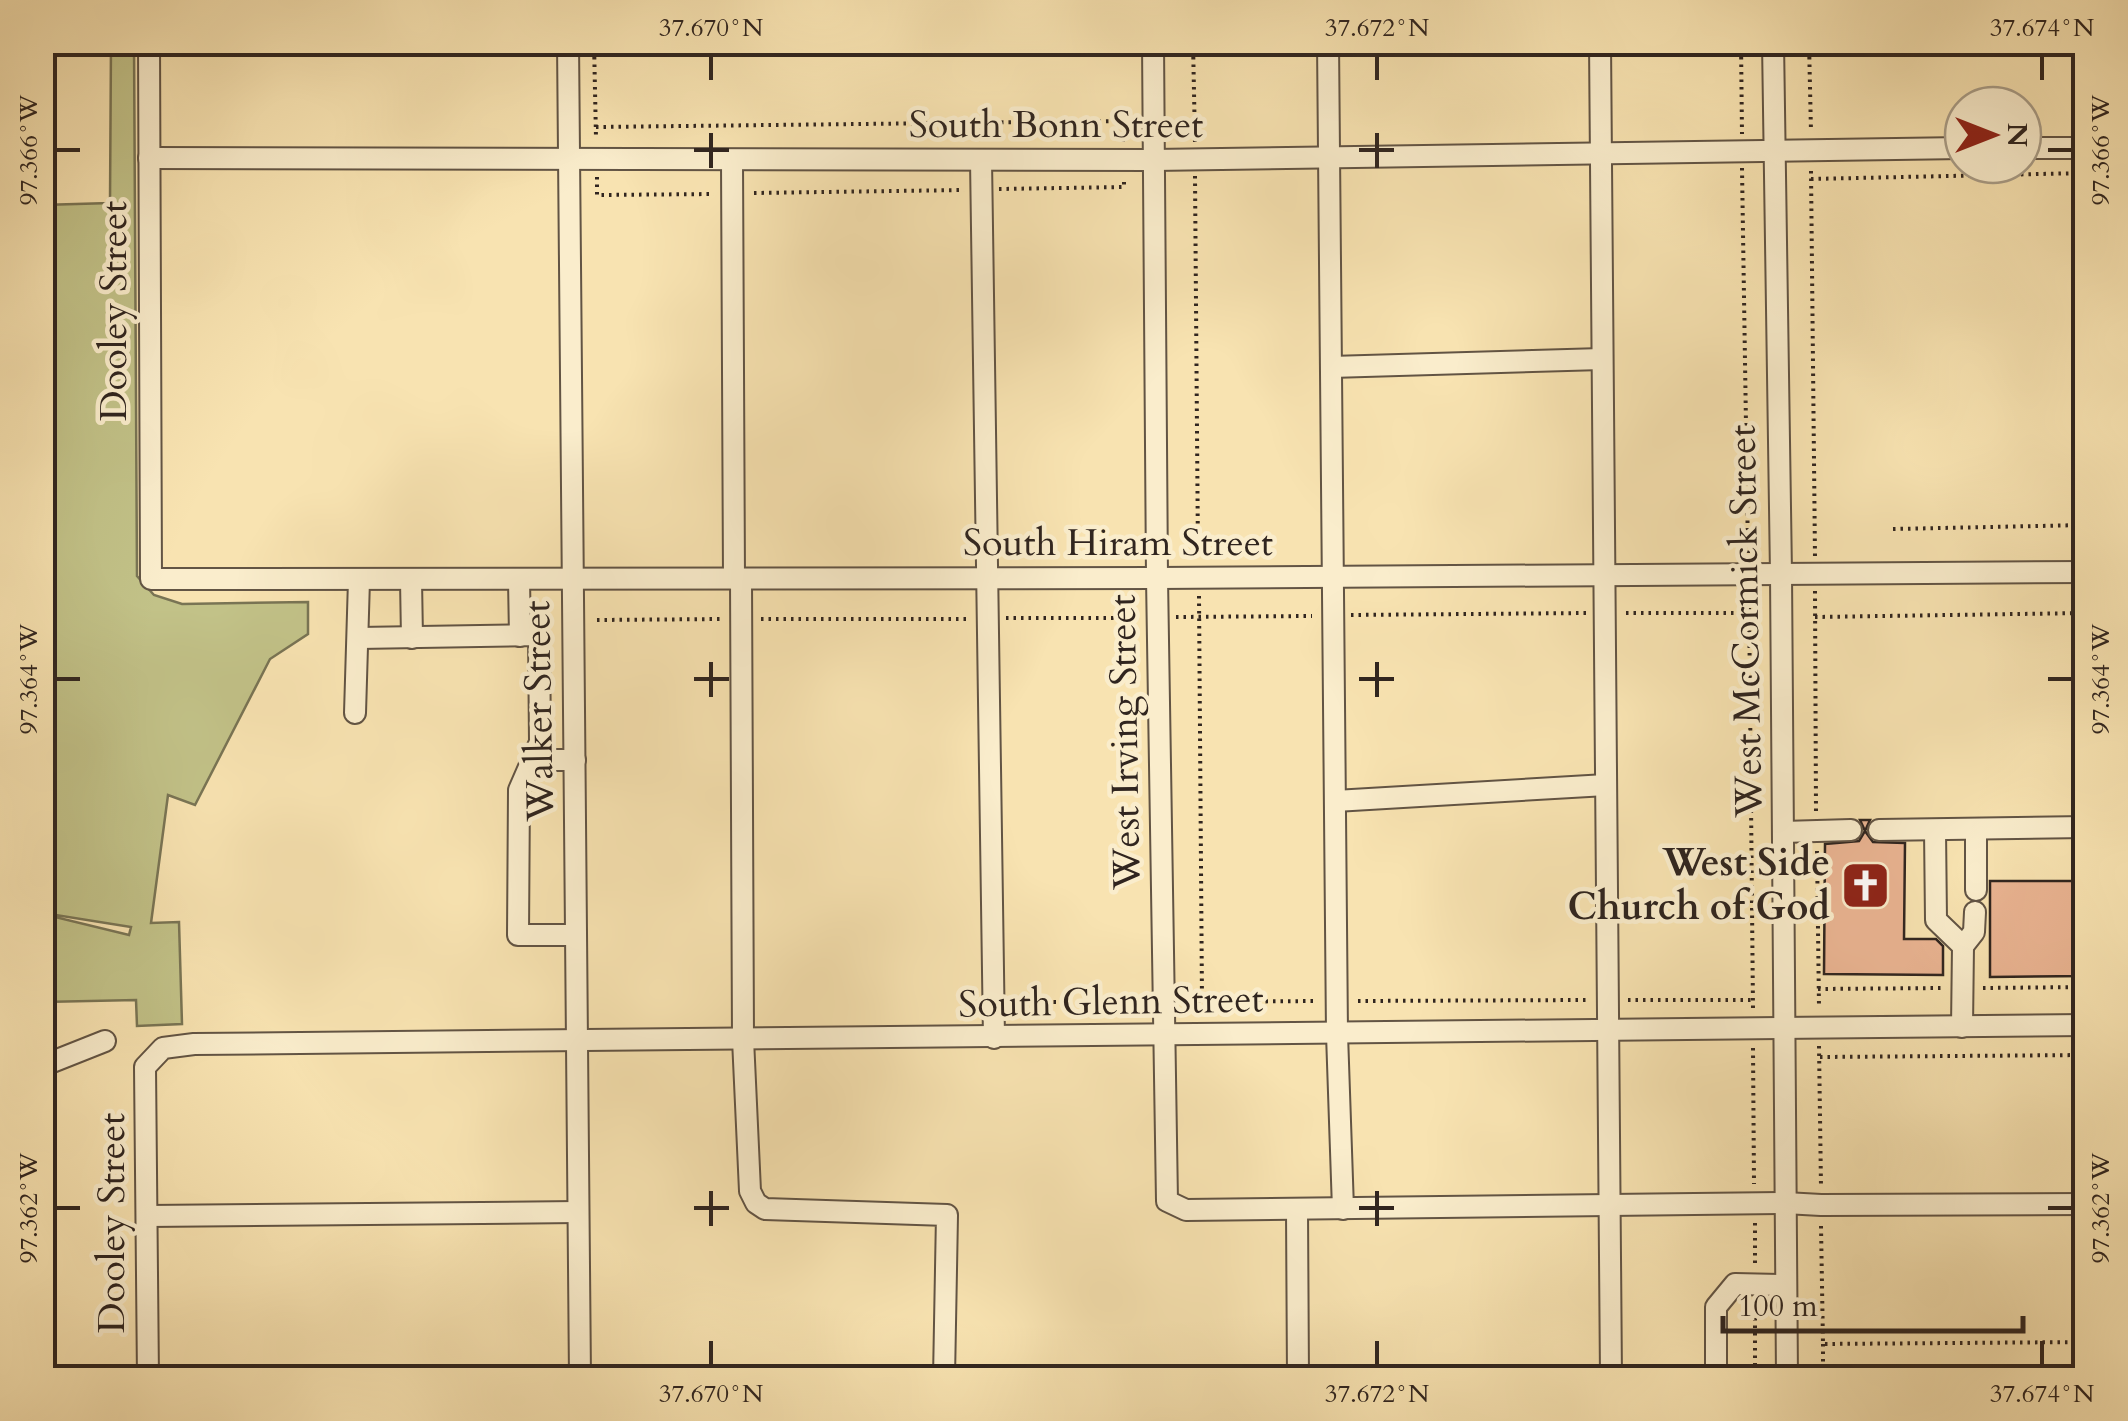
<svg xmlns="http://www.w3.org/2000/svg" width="2128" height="1421" font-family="Cardo,serif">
  <rect width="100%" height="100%" fill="#f8e3b1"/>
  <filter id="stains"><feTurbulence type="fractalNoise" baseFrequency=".002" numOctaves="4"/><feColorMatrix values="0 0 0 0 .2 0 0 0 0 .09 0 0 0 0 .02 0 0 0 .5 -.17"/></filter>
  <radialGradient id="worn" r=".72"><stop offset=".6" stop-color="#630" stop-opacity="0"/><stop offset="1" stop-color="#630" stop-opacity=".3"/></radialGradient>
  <polygon fill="#c2c288" stroke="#797454" stroke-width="2.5" points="111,43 134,43 137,576 154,595 182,604 308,602 308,634 270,659 195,805 168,795 151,923 179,922 182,1024 137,1026 136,1000 43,1002 43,914 129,935 131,927 43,913 42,205 110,203"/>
  <g fill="#eab492" stroke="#30251f" stroke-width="2.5">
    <polygon points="1860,820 1870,820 1865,831 1873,842 1905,843 1904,939 1936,939 1943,946 1943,975 1824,974 1825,844 1859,841 1865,831"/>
    <polygon points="1990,881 2084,881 2086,976 1990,977"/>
  </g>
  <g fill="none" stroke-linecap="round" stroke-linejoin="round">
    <defs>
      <g id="minor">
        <polyline points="149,42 151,579 1157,578 2086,572"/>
        <polyline points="568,42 580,1378"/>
        <polyline points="1153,42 1157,578 1167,1201 1186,1210 1785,1203 1821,1205 2086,1204"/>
        <polyline points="1328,42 1337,1034 1343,1209"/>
        <polyline points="1600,42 1611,1378"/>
        <polyline points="1773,42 1781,574 1787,1378"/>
        <polyline points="2023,148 2086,148"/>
        <polyline points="149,158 1154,160 1963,148"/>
        <polyline points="981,160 994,1038"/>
        <polyline points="732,161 734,579"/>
        <polyline points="1331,367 1602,359"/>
        <polyline points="741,579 743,1039 750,1191 756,1203 765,1209 947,1215 944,1378"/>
        <polyline points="411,580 412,638"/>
        <polyline points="519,580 520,636"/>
        <polyline points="359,638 539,635 540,742 519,790 518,935 576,935"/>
        <polyline points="355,713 359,580"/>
        <polyline points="534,760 575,760"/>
        <polyline points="1335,801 1606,785"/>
        <polyline points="1879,830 2086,827"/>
        <polyline points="1935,830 1936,920 1963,946 1962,1027"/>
        <polyline points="1783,832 1851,830"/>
        <polyline points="1976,890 1976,829"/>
        <polyline points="1963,946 1974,932 1975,912"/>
        <polyline points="42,1066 105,1041"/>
        <polyline points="1297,1210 1298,1378"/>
        <polyline points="147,1216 578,1212"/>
        <polyline points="148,1378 145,1067 163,1048 194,1044 2086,1025"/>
        <polyline points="1716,1378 1716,1307 1735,1284 1786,1285"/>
      </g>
    </defs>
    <use href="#minor" stroke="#625444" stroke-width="24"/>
    <g stroke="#30251f" stroke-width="4" stroke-dasharray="2.5 5" stroke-linecap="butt">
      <polyline points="594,42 596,138"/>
      <polyline points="1193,42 1195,142"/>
      <polyline points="1741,42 1742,134"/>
      <polyline points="1809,42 1811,132"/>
      <polyline points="596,127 1123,121 1123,142"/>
      <polyline points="1742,168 1748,554"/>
      <polyline points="1811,171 1815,557"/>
      <polyline points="1195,176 1198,557"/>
      <polyline points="597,177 597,195 714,194"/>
      <polyline points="1811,179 2086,173"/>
      <polyline points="999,189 1124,187 1124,177"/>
      <polyline points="754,193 964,190"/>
      <polyline points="1893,529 2086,525"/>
      <polyline points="1815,591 1816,812"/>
      <polyline points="1749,593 1753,1009"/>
      <polyline points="1199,596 1202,1002"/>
      <polyline points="1626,613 1747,613"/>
      <polyline points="1351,615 1587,613"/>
      <polyline points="1176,617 1312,616"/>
      <polyline points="1815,617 2086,613"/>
      <polyline points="1006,618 1137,618"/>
      <polyline points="761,619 967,619"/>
      <polyline points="597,620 722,619"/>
      <polyline points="1817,851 1819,1007"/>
      <polyline points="1983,988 2086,987"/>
      <polyline points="1818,989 1944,988"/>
      <polyline points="1628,1000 1753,1000"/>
      <polyline points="1358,1001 1588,1000"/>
      <polyline points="1016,1002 1143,1002"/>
      <polyline points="1183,1002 1318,1001"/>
      <polyline points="1819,1046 1821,1187"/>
      <polyline points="1753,1048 1754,1184"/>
      <polyline points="1820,1057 2086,1055"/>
      <polyline points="1755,1223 1755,1264"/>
      <polyline points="1821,1226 1823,1344 2086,1342"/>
      <polyline points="1755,1303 1755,1378"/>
      <polyline points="1823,1344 1823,1378"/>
    </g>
    <use href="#minor" stroke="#faedcc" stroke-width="20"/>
  </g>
  <path fill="none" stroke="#30251f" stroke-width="4" d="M711 55V80M1377 55V80M2042 55V80M711 133V168M1377 133V168M55 150H80M694 150H729M1359 150H1394M2048 150H2073M711 662V697M1377 662V697M55 679H80M694 679H729M1359 679H1394M2048 679H2073M711 1191V1226M1377 1191V1226M55 1208H80M694 1208H729M1359 1208H1394M2048 1208H2073M711 1341V1366M1377 1341V1366M2042 1341V1366"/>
  <defs>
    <symbol id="church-square" viewBox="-11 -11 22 22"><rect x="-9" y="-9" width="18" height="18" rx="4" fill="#8f2418" stroke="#faedcc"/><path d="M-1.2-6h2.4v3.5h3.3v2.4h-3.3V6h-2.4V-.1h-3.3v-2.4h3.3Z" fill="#fff"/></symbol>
  </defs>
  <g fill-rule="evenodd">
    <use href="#church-square" x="1838" y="858" width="55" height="55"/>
  </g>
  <g text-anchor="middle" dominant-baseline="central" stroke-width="9" stroke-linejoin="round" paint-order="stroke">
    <g font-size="38" fill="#30251f" stroke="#faedcc">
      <text x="1056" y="125">South Bonn Street</text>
      <text transform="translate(114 311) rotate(-90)">Dooley Street</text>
      <text x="1118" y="543">South Hiram Street</text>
      <text transform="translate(1746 621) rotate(-91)">West McCormick Street</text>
      <text transform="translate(539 711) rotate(-91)">Walker Street</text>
      <text transform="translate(1125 742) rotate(-91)">West Irving Street</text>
      <text transform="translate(1111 1002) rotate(-1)">South Glenn Street</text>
      <text transform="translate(112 1223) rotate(-90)">Dooley Street</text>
    </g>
    <g font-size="38" font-weight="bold" fill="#30251f" stroke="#faedcc" text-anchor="end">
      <text x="1830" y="863">West Side<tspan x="1830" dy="44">Church of God</tspan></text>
    </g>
  </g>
  <rect width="2128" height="1421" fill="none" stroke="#f8e3b1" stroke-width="110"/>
  <g transform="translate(1993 135) rotate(90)"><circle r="48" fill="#faedcc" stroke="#a99d87" stroke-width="2.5"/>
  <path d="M0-8L18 38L0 25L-18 38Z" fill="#8f2418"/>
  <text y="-15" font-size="28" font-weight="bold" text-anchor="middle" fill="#30251f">N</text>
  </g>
  <path d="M1723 1316v15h300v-15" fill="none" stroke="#30251f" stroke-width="5"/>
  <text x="1738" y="1316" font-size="30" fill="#30251f" stroke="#faedcc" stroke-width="8" paint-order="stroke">100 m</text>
  <rect x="55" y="55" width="2018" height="1311" fill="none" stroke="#30251f" stroke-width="4"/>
  <g font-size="25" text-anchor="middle" fill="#30251f">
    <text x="711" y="36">37.670°N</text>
    <text x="1377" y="36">37.672°N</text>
    <text x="2042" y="36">37.674°N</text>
    <text transform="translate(2100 150) rotate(-90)" y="9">97.366°W</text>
    <text transform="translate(28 150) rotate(-90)" y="9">97.366°W</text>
    <text transform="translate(2100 679) rotate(-90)" y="9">97.364°W</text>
    <text transform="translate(28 679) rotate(-90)" y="9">97.364°W</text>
    <text transform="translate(2100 1208) rotate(-90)" y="9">97.362°W</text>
    <text transform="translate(28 1208) rotate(-90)" y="9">97.362°W</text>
    <text x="711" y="1402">37.670°N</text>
    <text x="1377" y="1402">37.672°N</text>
    <text x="2042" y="1402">37.674°N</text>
  </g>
  <rect width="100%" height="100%" filter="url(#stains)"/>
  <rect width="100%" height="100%" fill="url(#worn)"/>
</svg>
